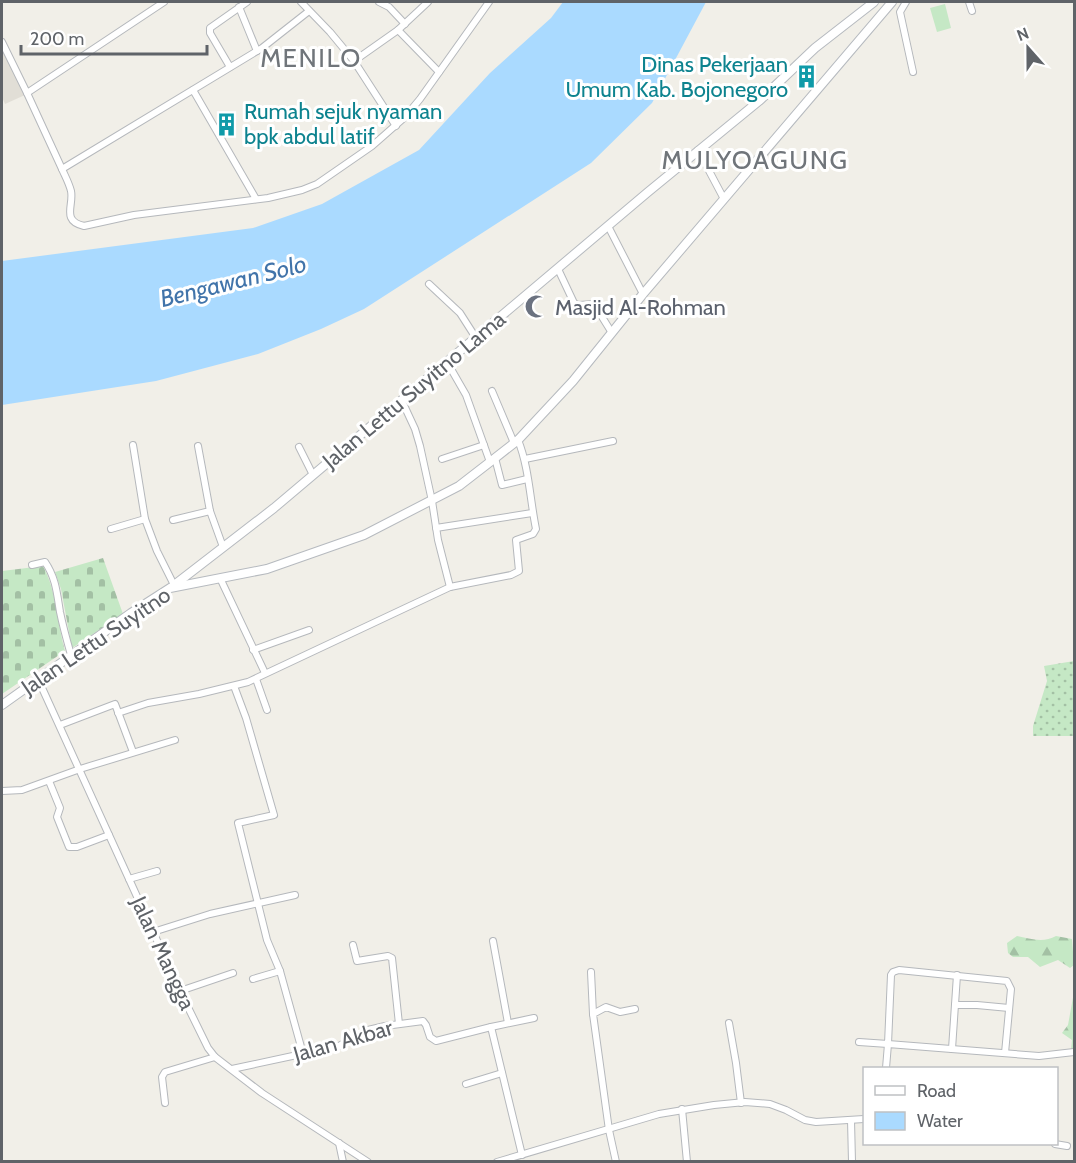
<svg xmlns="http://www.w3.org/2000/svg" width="1076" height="1163" font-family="Cabin,sans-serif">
  <defs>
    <pattern id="green-dots" width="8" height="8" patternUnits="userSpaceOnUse" patternTransform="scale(1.5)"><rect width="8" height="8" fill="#c5e8c5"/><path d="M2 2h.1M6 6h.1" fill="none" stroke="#a3c0a4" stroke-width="1.8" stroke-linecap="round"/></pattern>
    <pattern id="forest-firs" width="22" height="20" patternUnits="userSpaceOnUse" patternTransform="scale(1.5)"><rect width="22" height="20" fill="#c5e8c5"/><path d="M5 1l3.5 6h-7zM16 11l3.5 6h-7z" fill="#a3c0a4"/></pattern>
    <pattern id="cemetery-stones" width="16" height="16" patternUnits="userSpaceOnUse" patternTransform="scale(1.5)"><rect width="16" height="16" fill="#c5e8c5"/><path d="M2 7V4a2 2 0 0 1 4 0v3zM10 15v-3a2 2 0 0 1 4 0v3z" fill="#a3c0a4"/></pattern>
  </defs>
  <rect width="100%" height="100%" fill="#f1efe8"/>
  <polygon fill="#e1ded6" points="2,46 25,95 5,104 2,97"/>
  <polygon fill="url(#green-dots)" points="1074,661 1074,736 1033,736 1033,726 1047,681 1044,666"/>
  <g fill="url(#forest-firs)">
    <path d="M1017 936C1030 939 1044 943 1056 936L1072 939 1074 965 1070 968 1058 960 1040 967 1028 957H1013L1008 953 1007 943Z"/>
    <polygon points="1074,992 1074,1048 1071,1050 1072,1040 1062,1033 1068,1025"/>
  </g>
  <g fill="url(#cemetery-stones)">
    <polygon points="103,558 123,614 72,648 61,589 55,572"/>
    <path d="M43 566C57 592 57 622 65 651L2 694V571Z"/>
  </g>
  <polygon fill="#c5e8c5" points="945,4 951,28 937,32 930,8"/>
  <polygon fill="#aadaff" points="563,2 706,2 652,103 591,163 364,309 321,329 258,354 156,381 2,405 2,261 253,228 322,204 419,150 490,73 551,18"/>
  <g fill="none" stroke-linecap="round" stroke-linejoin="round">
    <defs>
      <g id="street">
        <polyline points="301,2 330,32 354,61 398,30 428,2"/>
        <polyline points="379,2 389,7 405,24"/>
        <polyline points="906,2 900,12 913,72"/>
        <polyline points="969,2 972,11"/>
        <polyline points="239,7 257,51"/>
        <polyline points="398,30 439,72"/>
        <polyline points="2,42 27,93 164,2"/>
        <polyline points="354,61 396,126"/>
        <polyline points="230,67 210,33 210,28 247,2"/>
        <polyline points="193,90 256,199"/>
        <polyline points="27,93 62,169 262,48 309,11"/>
        <polyline points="698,150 724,199"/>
        <path d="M62 169C65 176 69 183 71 191 74 205 61 221 84 226L134 215 268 198 302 190 317 184 372 146 405 117 420 99 489 2"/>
        <polyline points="608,226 643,294"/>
        <polyline points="558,269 574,303 578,305 594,304 612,333"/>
        <polyline points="429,284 460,313 476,338"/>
        <polyline points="447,362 466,395 490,462"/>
        <polyline points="492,391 514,443"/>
        <polyline points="402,401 415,429 420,446 432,501 438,540 450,587"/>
        <polyline points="133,445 145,519 157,551 174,585"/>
        <polyline points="198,446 210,511 223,547"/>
        <polyline points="299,447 313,475"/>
        <polyline points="495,458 502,485 527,479"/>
        <polyline points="442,459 484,445"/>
        <polyline points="525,459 613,441"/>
        <polyline points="173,520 210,511"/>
        <polyline points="436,528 532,513"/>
        <polyline points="111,529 145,519"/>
        <path d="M32 565 45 562C56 578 57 594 60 612 63 627 67 641 71 655"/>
        <polyline points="220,578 265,673"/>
        <polyline points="253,650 309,630"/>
        <polyline points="38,679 180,991 208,1048 215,1057 262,1093 368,1162"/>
        <polyline points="256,679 267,710"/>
        <polyline points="234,686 246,718 274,815 238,823 267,940 280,971 303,1054"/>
        <path d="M118 713 148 703 199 694 248 682 450 587 511 575 519 571 516 540 533 534 536 529C530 500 529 467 518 440"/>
        <polyline points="60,725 115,704 133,752"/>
        <polyline points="49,781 60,808 57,817 69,847 77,847 109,835"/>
        <polyline points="2,791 22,790 80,769 175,740"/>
        <polyline points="129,879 157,871"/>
        <polyline points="153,932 210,914 295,895"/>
        <polyline points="493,941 508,1023"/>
        <polyline points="353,945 357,961 388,956 392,958 399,1024"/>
        <polyline points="591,972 593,1014"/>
        <polyline points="253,979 280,971"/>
        <polyline points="180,991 233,973"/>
        <polyline points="955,1005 977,1005 1009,1008"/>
        <polyline points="729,1023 736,1063 741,1103"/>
        <polyline points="491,1027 534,1018"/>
        <polyline points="859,1042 888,1044 891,975 893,972 899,970 1007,981 1011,989 1005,1053"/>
        <polyline points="952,1049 957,975"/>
        <polyline points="886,1068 888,1044 1039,1056 1074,1052"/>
        <polyline points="232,1069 339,1046 368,1030 385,1026 423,1021 426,1025 430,1037 436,1041 491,1027 522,1155"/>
        <polyline points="466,1084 502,1073"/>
        <polyline points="165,1103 162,1077 165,1072 215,1057"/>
        <polyline points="682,1109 687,1162"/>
        <polyline points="851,1120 852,1162"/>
        <polyline points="339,1143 343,1162"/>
        <polyline points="1055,1144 1067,1146"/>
        <polyline points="497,1162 659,1114 714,1105 745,1102 770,1104 786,1110 805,1120 816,1122 864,1119"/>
        <polyline points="616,1162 609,1130 593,1014 606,1007 620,1012 635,1009"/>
      </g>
      <g id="secondary">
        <polyline points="173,586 274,508 648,192 759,101 815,48 874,2"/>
        <polyline points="2,705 131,613 170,588 267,569 364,535 459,486 490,462 518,440 573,381 643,294 892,2"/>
      </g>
    </defs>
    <use href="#street" stroke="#b5b8bc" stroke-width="8"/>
    <use href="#secondary" stroke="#b6babf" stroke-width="10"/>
    <use href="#street" stroke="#fff" stroke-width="6"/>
    <use href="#secondary" stroke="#fff" stroke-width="8"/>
  </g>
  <defs>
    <symbol id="building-bare" viewBox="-9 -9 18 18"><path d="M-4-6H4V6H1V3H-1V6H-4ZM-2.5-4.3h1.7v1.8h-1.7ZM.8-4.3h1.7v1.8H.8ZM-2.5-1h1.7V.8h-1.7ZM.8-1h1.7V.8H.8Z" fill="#0f9aa8" stroke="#fff" stroke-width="2.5" paint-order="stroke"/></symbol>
    <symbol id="mosque-bare" viewBox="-9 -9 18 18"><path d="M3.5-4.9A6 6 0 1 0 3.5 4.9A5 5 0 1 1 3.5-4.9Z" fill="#6b7280" stroke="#fff" stroke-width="2.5" paint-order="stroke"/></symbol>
  </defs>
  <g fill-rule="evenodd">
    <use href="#building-bare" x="790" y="60" width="33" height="33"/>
    <use href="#building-bare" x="210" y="108" width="33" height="33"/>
    <use href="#mosque-bare" x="520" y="290" width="33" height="33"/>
  </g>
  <g text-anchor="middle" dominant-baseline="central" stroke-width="6" stroke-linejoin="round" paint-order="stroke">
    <g font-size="22" fill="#0d838f" stroke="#fff" text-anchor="end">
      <text x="788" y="64">Dinas Pekerjaan<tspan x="788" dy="25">Umum Kab. Bojonegoro</tspan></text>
      <text x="244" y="111" text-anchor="start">Rumah sejuk nyaman<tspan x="244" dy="25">bpk abdul latif</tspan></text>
    </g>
    <g font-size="22" fill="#5b616d" stroke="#fff" text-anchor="start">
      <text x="555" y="307">Masjid Al-Rohman</text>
    </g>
    <g font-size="22" fill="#5f6368" stroke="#fff">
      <text transform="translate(414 390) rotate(-40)">Jalan Lettu Suyitno Lama</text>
      <text transform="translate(96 641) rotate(-34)">Jalan Lettu Suyitno</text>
      <text transform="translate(163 953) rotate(65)">Jalan Mangga</text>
      <text transform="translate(343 1041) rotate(-16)">Jalan Akbar</text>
    </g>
    <g font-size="24" font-style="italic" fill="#4174aa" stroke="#fff">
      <text transform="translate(233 281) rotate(-14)">Bengawan Solo</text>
    </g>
    <g font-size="26" letter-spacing="1.5" fill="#70757a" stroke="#fff">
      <text x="311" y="58">MENILO</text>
      <text x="755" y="160">MULYOAGUNG</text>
    </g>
  </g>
  <rect width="1076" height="1163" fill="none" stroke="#5f6368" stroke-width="6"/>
  <rect x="863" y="1067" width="195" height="78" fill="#ffffff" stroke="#bfc1c3" stroke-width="1.5"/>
  <rect x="875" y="1086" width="30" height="9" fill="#ffffff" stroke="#bfc1c3" stroke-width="1.5"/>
  <text x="917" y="1097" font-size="18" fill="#5f6368">Road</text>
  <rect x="875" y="1112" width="30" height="18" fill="#aadaff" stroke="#bfc1c3" stroke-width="1.5"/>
  <text x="917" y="1127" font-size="18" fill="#5f6368">Water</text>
  <g transform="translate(1028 48) rotate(339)" stroke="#ffffff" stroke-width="4.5" paint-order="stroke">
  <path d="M0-4.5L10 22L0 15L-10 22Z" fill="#5f6368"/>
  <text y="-9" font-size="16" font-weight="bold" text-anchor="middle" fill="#5f6368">N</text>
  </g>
  <path d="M21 45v9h186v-9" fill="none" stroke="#5f6368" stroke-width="3"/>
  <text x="30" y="45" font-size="18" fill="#5f6368" stroke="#ffffff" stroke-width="4.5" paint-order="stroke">200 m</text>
</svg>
